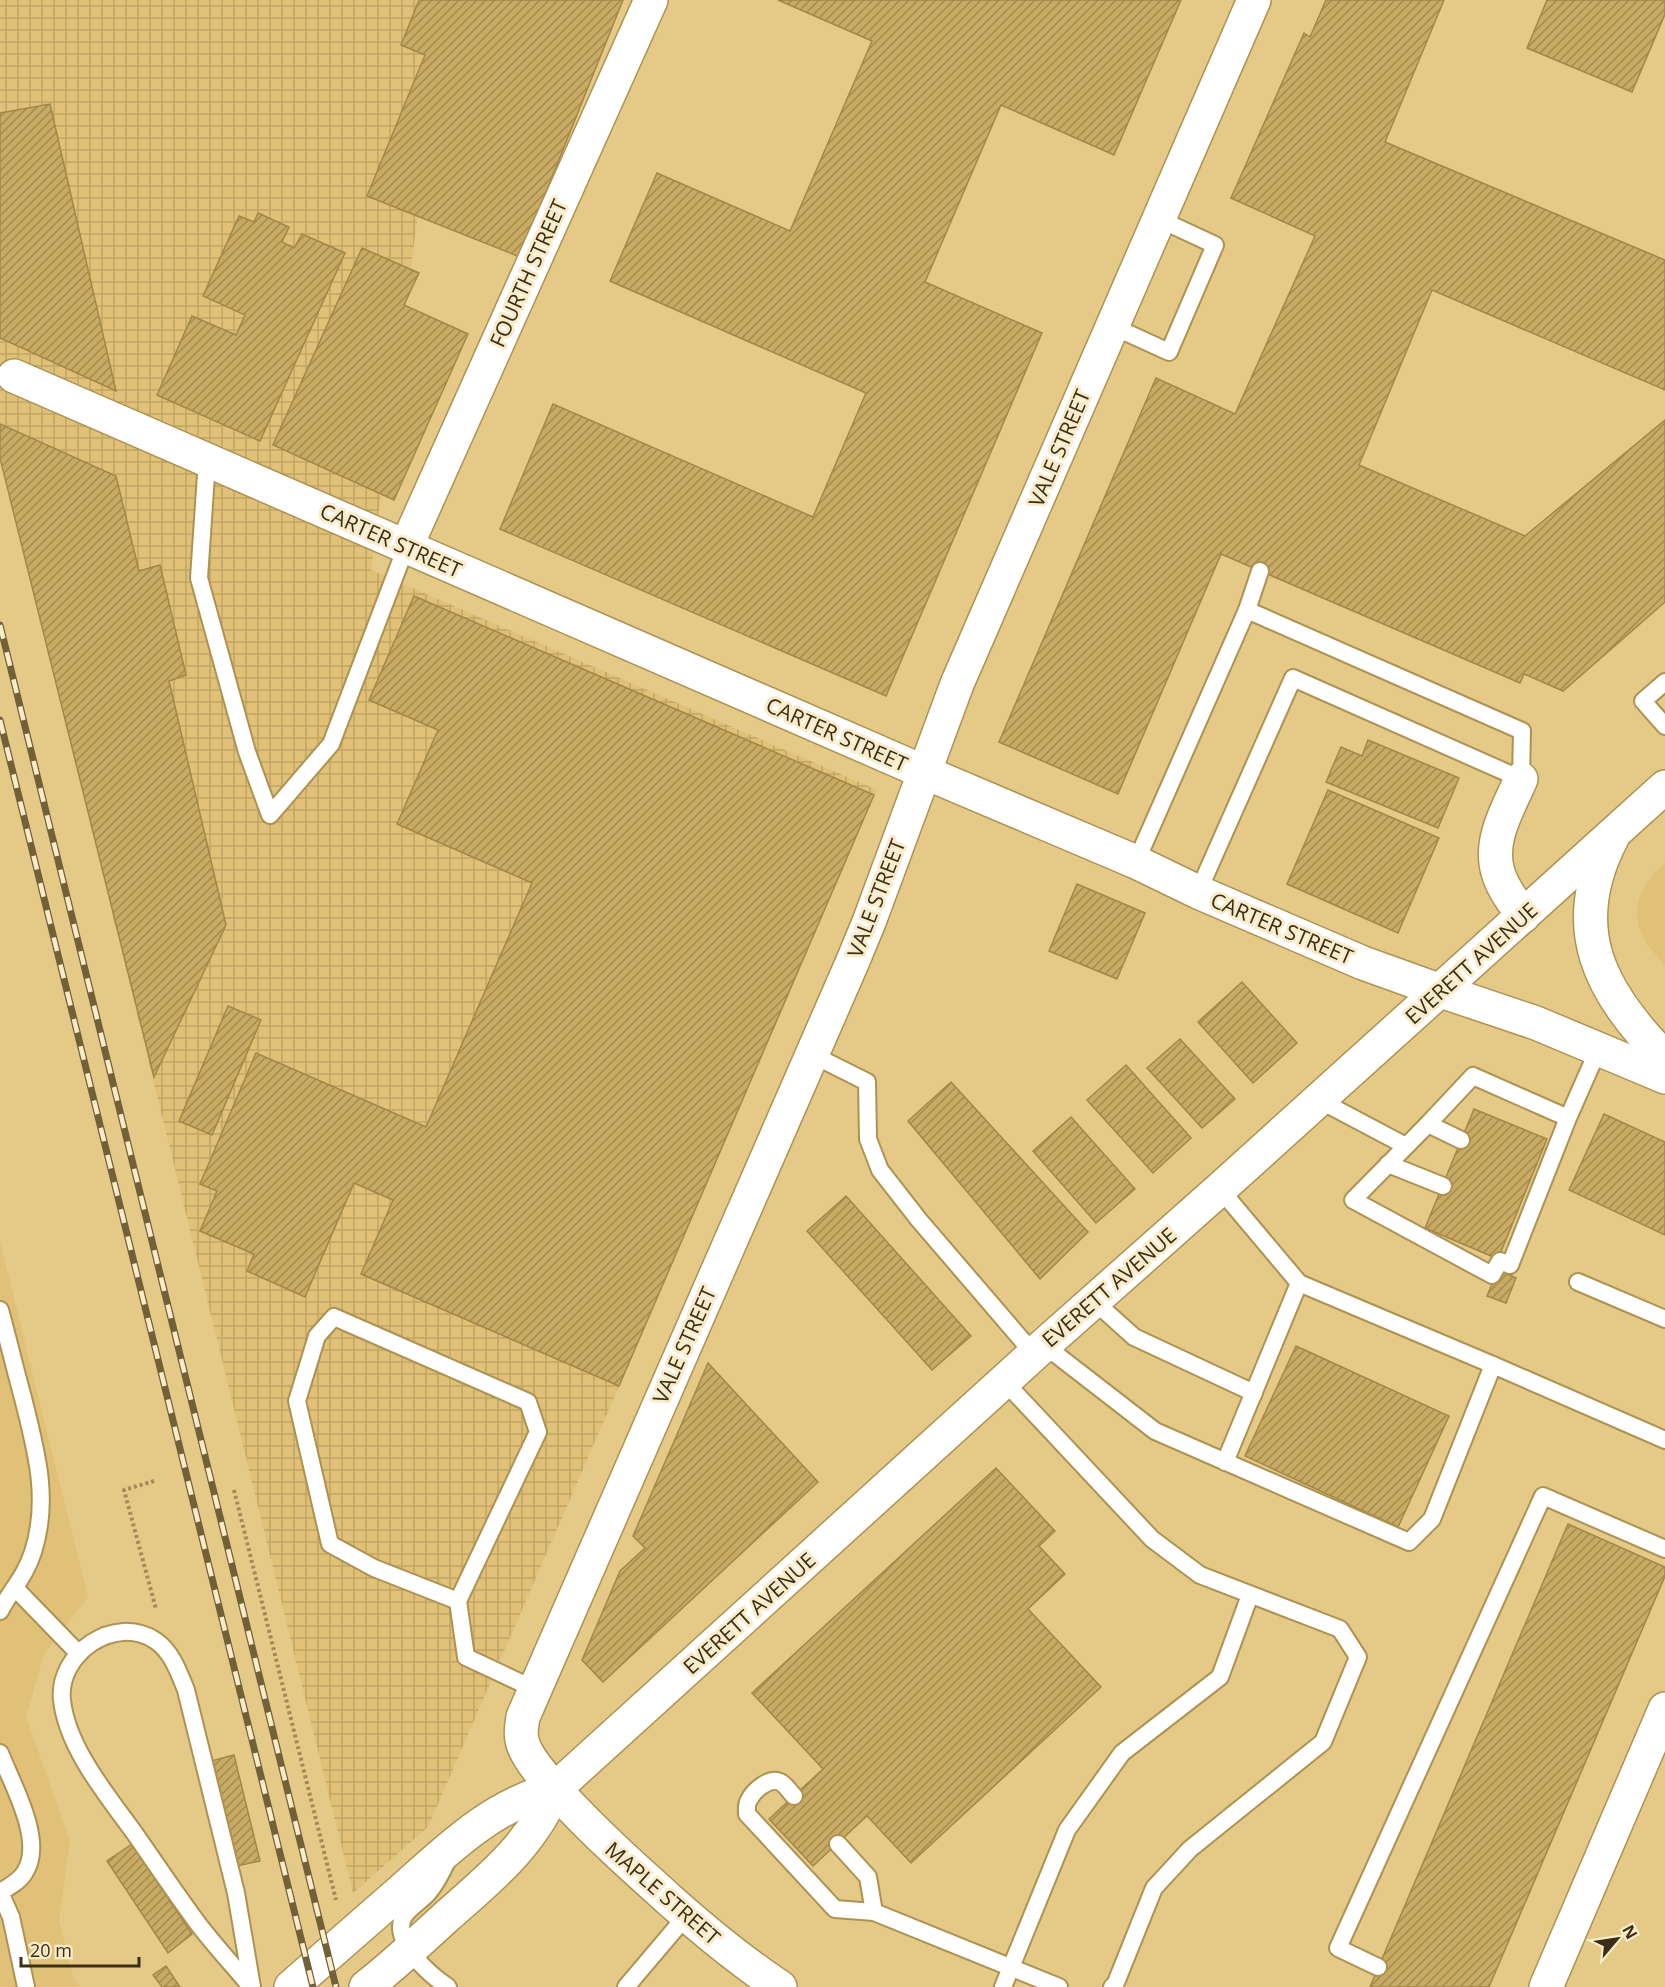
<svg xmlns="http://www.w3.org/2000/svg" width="1665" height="1987" font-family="'Open Sans',sans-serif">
  <defs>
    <pattern id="industrial-grid" width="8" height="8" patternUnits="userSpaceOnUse" patternTransform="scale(1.5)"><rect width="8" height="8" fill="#e0c177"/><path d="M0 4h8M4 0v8" fill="none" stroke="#c1a666"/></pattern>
    <pattern id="building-hatch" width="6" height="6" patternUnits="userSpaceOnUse" patternTransform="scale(1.5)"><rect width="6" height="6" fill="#c8aa62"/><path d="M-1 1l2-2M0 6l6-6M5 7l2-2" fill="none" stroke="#a38b50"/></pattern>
  </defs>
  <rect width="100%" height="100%" fill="#e5c987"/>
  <g fill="#e0c177">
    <polygon points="1665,863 1665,966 1647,944 1639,927 1636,913 1639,899 1645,886 1655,872"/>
    <polygon points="0,1242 88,1597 44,1654 26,1717 70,1841 59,1919 73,1977 80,1987 0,1987"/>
  </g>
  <polygon fill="url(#industrial-grid)" points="0,0 446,0 371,570 877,790 428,1827 353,1893 0,457"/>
  <g fill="url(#building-hatch)" stroke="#a28746" stroke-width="1.5">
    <polygon points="419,0 623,0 520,257 367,196 425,55 401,45"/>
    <polygon points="778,0 1181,0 1114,155 1001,105 925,282 1042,333 886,696 500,529 553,404 813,517 866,393 610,281 657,173 790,231 872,41"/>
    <polygon points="1326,0 1444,0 1385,142 1665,260 1665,390 1432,290 1359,465 1525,536 1665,420 1665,602 1563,691 1524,674 1520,683 1221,554 1118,794 999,742 1156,378 1235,414 1315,236 1231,198 1304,33 1310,37"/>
    <polygon points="1547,0 1665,0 1665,14 1632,92 1527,48"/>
    <polygon points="50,104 116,391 0,338 0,113"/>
    <polygon points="258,213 289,227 282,242 294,248 302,234 345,253 260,441 157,395 192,316 236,335 245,315 203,296 239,216 254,222"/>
    <polygon points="362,248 419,273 404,305 468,334 394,500 273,445"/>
    <polygon points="0,424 116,476 139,571 160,565 186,675 169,681 226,925 154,1077 0,458"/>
    <polygon points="414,596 874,795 619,1386 361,1274 393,1200 354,1183 305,1297 247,1271 254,1254 200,1231 217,1191 200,1184 256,1053 426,1127 532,883 397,824 438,730 369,700"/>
    <polygon points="1368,740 1459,778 1438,828 1326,782 1341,747 1362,756"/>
    <polygon points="1328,790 1439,838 1398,933 1287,884"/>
    <polygon points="1077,884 1145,913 1117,979 1049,951"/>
    <polygon points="1242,982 1297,1043 1253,1083 1198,1022"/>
    <polygon points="228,1006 261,1020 212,1135 179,1121"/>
    <polygon points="1180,1039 1235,1099 1202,1128 1147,1068"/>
    <polygon points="1126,1065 1191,1138 1153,1173 1087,1100"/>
    <polygon points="951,1082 1088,1232 1040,1279 908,1121"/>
    <polygon points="1474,1109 1547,1139 1498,1259 1425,1228"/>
    <polygon points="1604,1114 1665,1142 1665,1235 1569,1190"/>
    <polygon points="1071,1117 1135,1189 1096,1223 1033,1151"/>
    <polygon points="846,1196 971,1336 932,1370 807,1231"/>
    <polygon points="1498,1270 1516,1278 1506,1303 1487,1296"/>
    <polygon points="1296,1346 1449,1416 1398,1527 1245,1456"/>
    <polygon points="708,1363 818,1482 603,1682 582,1660 620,1571 645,1548 633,1536"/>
    <polygon points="996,1468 1055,1531 1039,1546 1065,1574 1028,1609 1101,1687 911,1863 867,1816 813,1866 769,1819 823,1769 752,1693"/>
    <polygon points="1568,1524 1665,1567 1665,1576 1489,1987 1370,1987"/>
    <polygon points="234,1755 260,1861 232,1867 207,1762"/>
    <polygon points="132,1844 192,1934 168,1953 107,1861"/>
    <polygon points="166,1966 180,1987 162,1987 153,1975"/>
  </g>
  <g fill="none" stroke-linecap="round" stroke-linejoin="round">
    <defs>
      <g id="service">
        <polyline points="1112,326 1169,352 1215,245 1159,219"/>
        <polyline points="207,460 199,578 247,752 270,815 331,744 406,547"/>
        <polyline points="1247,610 1260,571"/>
        <polyline points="1665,682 1643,701 1665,726"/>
        <polyline points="1136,862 1247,610 1522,731 1521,779 1293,678 1198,892"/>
        <polyline points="811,1054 867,1082 868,1139 880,1170 919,1220 1034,1354"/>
        <polyline points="1319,1100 1406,1146"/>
        <polyline points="1568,1118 1473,1076 1428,1124 1353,1200 1492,1275 1500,1261 1510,1265 1568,1118 1598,1050"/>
        <polyline points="1428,1124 1461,1140"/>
        <polyline points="1388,1164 1443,1186"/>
        <polyline points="1220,1189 1299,1283"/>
        <polyline points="1578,1282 1665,1319"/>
        <polyline points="1094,1301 1134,1337 1254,1393"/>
        <path d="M0 1310C8 1339 15 1369 23 1398 36 1450 50 1499 33 1552 25 1577 11 1590 0 1611"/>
        <polyline points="1044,1345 1155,1431 1409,1542 1432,1519 1493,1365 1665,1440"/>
        <polyline points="1004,1381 1152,1539 1200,1575 1340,1629 1358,1657 1323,1742 1190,1849 1154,1888 1115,1985 1112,1987"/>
        <polyline points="1225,1462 1299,1283 1493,1365"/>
        <polyline points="16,1589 79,1654"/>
        <polyline points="458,1601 374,1568 330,1544 297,1401 317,1336 334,1317 528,1402 538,1432 458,1601 466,1657 534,1689"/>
        <path d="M0 1753C12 1784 45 1841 25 1872 20 1881 9 1887 0 1892L11 1917 26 1987"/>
        <path d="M794 1796C790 1792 785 1784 780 1782 769 1777 753 1791 749 1800 746 1804 747 1809 747 1814L835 1909 874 1912 868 1877 838 1844"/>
        <path d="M447 1861C442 1872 436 1884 428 1893 421 1901 410 1907 404 1916 390 1940 430 1975 448 1987"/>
        <polyline points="874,1912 1059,1987"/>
        <polyline points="1378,1967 1338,1948 1543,1496 1665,1549"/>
        <path d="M251 1987C233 1965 213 1944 196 1921 174 1891 154 1861 133 1831 106 1794 67 1747 62 1700 57 1654 115 1613 156 1641 172 1652 179 1673 186 1690L236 1893 252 1987"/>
        <polyline points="626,1987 687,1915"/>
        <polyline points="1003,1987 1067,1830 1122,1753 1220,1677 1250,1595"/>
      </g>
      <g id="minor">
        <polyline points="14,376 924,772 1136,862 1198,892 1363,963 1441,991"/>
        <polyline points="406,547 651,0"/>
        <path d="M1521 779C1509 807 1488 840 1498 872 1502 888 1514 902 1523 916"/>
        <path d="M780 1987C742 1962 707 1933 673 1903 634 1868 596 1834 561 1796 549 1783 525 1757 522 1740 520 1733 522 1724 523 1717L852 963 869 922 957 684 1254 0"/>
        <polyline points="1546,1987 1665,1709"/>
      </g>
      <polyline id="tertiary" points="1441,991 1536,1023 1665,1077"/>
      <g id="primary">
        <path d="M1612 838C1565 928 1600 992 1665 1058"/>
        <path d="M291 1987C328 1955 364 1923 401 1891 448 1849 492 1805 555 1789"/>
        <path d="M366 1987C394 1965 420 1941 446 1917 490 1878 532 1845 555 1789L1034 1354 1220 1189 1665 787"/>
      </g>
    </defs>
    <use href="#service" stroke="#ae9252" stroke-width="20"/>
    <use href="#minor" stroke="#ae9252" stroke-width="36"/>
    <use href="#tertiary" stroke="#ae9252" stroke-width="36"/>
    <use href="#primary" stroke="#ae9252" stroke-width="36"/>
    <g stroke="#a08b58" stroke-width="4" stroke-dasharray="3 3" stroke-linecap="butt">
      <polyline points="154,1481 124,1490 156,1609"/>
      <polyline points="234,1490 336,1900"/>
    </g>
    <use href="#service" stroke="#fff" stroke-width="16"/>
    <use href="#minor" stroke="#fff" stroke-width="33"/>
    <use href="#tertiary" stroke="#fff" stroke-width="33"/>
    <use href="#primary" stroke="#fff" stroke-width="33"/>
    <defs>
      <g id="rail">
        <polyline points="0,625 336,1987"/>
        <polyline points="0,720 313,1987"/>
      </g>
    </defs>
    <use href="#rail" stroke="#716039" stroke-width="7"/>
    <use href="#rail" stroke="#faeccb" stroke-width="4.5" stroke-dasharray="14" stroke-linecap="butt"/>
  </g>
  <g text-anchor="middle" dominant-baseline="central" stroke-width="6" stroke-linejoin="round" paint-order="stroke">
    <g font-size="21" fill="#3a2f14" stroke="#faeccb">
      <text transform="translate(528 273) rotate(-66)">FOURTH STREET</text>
      <text transform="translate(1059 448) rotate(-67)">VALE STREET</text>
      <text transform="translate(391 540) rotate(24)">CARTER STREET</text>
      <text transform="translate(837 734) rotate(24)">CARTER STREET</text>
      <text transform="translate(876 898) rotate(-69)">VALE STREET</text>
      <text transform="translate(1282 928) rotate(23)">CARTER STREET</text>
      <text transform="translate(1471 963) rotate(-42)">EVERETT AVENUE</text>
      <text transform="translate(1109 1287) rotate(-41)">EVERETT AVENUE</text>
      <text transform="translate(684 1345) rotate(-66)">VALE STREET</text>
      <text transform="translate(749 1613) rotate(-42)">EVERETT AVENUE</text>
      <text transform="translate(663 1893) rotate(41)">MAPLE STREET</text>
    </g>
  </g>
  <g transform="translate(1617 1939) rotate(61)" stroke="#faeccb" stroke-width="4.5" paint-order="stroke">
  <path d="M0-4.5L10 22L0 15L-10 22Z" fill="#3a2f14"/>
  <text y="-9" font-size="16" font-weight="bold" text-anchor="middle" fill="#3a2f14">N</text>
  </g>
  <path d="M21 1957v9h118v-9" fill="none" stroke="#3a2f14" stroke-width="3"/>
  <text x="30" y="1957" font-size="18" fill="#3a2f14" stroke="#faeccb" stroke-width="4.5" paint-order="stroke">20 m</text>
</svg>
